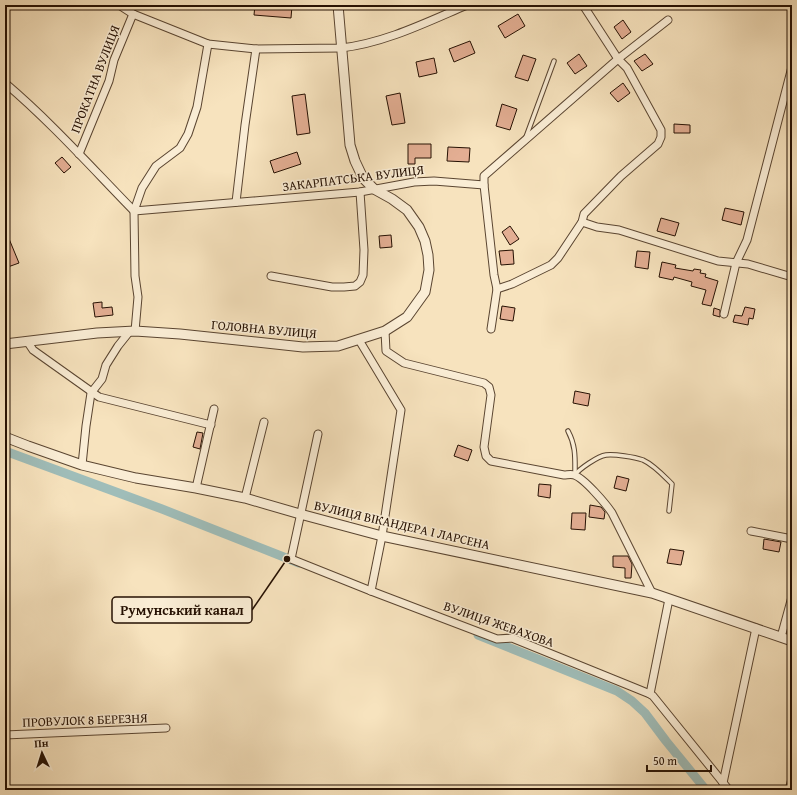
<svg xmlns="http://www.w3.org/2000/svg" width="797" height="795" font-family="'Gentium Book Plus',serif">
  <rect width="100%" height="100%" fill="#f7e3be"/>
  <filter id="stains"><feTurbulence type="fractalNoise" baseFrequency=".005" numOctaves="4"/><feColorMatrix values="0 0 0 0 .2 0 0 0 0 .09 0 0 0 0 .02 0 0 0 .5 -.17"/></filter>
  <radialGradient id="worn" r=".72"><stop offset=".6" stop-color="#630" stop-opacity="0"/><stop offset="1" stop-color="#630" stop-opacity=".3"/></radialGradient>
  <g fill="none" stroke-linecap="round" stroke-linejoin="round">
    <g stroke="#9fbdb9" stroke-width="9">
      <polyline points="5,451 162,509 299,563"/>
      <polyline points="478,635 617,691 632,701 645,713 666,741 706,790"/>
    </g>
  </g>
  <g fill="#e3ae93" stroke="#251002">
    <polygon points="255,5 292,6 291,18 254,15"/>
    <polygon points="518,14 525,26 505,38 498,26"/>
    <polygon points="623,20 631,32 622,39 614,27"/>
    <polygon points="470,41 475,53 454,62 449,49"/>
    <polygon points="579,54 587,66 575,74 567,63"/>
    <polygon points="645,54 653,64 642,71 634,61"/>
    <polygon points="523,55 536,59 528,81 515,77"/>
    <polygon points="434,58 437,73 419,77 416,62"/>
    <polygon points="623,83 630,93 618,102 610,93"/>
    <polygon points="400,93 405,123 392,125 386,96"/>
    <polygon points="305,94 310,133 297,135 292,96"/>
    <polygon points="502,104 517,109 510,130 496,126"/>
    <polygon points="674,124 690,125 690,133 674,133"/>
    <polygon points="408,144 431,144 431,158 415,158 415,164 408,164"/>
    <polygon points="448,147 470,148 469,162 447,161"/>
    <polygon points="297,152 301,164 274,173 270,161"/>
    <polygon points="62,157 71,167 64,173 55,163"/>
    <polygon points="725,208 744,212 741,225 722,220"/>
    <polygon points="661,218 679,223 675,236 657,231"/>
    <polygon points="510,226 519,239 510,245 502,232"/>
    <polygon points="5,229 19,263 5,268"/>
    <polygon points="391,235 392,247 380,248 379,236"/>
    <polygon points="513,250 514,264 501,265 499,251"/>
    <polygon points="637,251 650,252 648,269 635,267"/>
    <polygon points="662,262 676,265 675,268 693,271 694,269 701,270 700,273 706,274 705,277 718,281 711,306 702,304 706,290 691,286 692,282 674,277 673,280 659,277"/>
    <polygon points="102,302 102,308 112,307 113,315 95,317 93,303"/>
    <polygon points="502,306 515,308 513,321 500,319"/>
    <polygon points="745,307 755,309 753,319 749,318 748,325 733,322 735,315 742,316"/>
    <polygon points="714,308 720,310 720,317 713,315"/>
    <polygon points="575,391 590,394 588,406 573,403"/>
    <polygon points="197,432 203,433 200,449 193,447"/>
    <polygon points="458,445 472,450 468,461 454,456"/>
    <polygon points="617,476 629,479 626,491 614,488"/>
    <polygon points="539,484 551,485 550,498 538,496"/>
    <polygon points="590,505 601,507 605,512 604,519 589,517"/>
    <polygon points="572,513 586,513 585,530 571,529"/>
    <polygon points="764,539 781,542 779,552 763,549"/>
    <polygon points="670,549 684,551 681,565 667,563"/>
    <polygon points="613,556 628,556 632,564 631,578 625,578 625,568 613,567"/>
  </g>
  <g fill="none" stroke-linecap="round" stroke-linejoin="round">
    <defs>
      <g id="service">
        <polyline points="526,137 554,61"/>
        <path d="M568 431C576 446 575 458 575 474"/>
        <path d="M575 475C579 469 598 456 606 455 615 454 634 457 643 460 654 465 663 475 672 484L669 511"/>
      </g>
      <g id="minor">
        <path d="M119 5 133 14 208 44 256 49 341 48C385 43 427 22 467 5"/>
        <path d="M5 83C51 122 92 168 134 211L360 192 414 182 434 181 484 185V176L618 59 668 20"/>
        <polyline points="79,154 109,81 114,60 133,14"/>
        <polyline points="484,185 494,275 497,289 491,329"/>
        <polyline points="236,202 245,125 256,49"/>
        <polyline points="582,222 597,227 619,230 718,261 748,264 792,277"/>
        <polyline points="271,276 332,287 344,287 355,286 360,282 363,275 364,250 360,192"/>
        <polyline points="497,289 512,284 551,265 558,258 582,222 584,214 621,176 658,144 661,137 661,130 627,68 618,59 583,5"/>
        <polyline points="724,314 736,263 747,240 792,67"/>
        <polyline points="135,331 138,297 135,276 134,211 142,188 156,166 180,148 188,134 197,107 208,44"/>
        <path d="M385 331 386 351 404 363 484 383 489 387 491 395 484 447 486 456 491 461 564 475C567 475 571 474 574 475 584 478 606 504 612 513L652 593"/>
        <polyline points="359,340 401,410 382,536 371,591"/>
        <polyline points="27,341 33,350 99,397 211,425"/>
        <polyline points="318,434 291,559 371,591 497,639 512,638 650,694 653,696 729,790"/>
        <polyline points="82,465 86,426 91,393 102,379 106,365 118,346 130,331"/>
        <polyline points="196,488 214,409"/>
        <polyline points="245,498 264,422"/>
        <polyline points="751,531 792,539"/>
        <polyline points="781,637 792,597"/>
        <polyline points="650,694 669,599"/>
        <polyline points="5,735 166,728"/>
        <polyline points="723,783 756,628"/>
        <polyline points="789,790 792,779"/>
      </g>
      <g id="tertiary">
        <polyline points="5,344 97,333 135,331 180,334 303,347 338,346 385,331 407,317 425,292 429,270 428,255 425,241 419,227 407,210 392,199 374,189 363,178 355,161 350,145 338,5"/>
        <polyline points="5,437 28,446 82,465 136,478 196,488 245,498 300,514 382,536 652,593 792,641"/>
      </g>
    </defs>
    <use href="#service" stroke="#5a4531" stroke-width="5.5"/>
    <use href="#minor" stroke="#5a4531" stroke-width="9"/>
    <use href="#tertiary" stroke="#5a4531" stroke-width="11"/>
    <use href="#service" stroke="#faedd5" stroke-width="3.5"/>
    <use href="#minor" stroke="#faedd5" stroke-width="7"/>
    <use href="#tertiary" stroke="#faedd5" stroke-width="9"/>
  </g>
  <g text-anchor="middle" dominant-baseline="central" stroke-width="3" stroke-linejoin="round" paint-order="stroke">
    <g font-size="13" fill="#251002" stroke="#faedd5">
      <text transform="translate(95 79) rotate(-69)">ПРОКАТНА ВУЛИЦЯ</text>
      <text transform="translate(353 178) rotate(-7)">ЗАКАРПАТСЬКА ВУЛИЦЯ</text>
      <text transform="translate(264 329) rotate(5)">ГОЛОВНА ВУЛИЦЯ</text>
      <text transform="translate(402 525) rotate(13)">ВУЛИЦЯ ВІКАНДЕРА І ЛАРСЕНА</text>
      <text transform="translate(499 624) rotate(19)">ВУЛИЦЯ ЖЕВАХОВА</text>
      <text transform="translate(85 720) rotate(-2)">ПРОВУЛОК 8 БЕРЕЗНЯ</text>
    </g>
  </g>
  <path fill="none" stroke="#251002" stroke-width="1.5" d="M287 559L252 610"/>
  <circle fill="#251002" stroke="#faedd5" stroke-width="1.5" cx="287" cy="559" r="4"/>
  <rect fill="#faedd5" stroke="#251002" stroke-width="1.5" x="112" y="597" width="140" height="26" rx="4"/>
  <g font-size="14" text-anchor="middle" font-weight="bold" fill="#251002">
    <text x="182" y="615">Румунський канал</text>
  </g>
  <rect width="797" height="795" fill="none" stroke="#f7e3be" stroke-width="20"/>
  <rect x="6" y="6" width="785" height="783" fill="none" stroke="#251002" stroke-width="2"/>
  <rect x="10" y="10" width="777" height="775" fill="none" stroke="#251002"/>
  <g transform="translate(42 753) rotate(356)" stroke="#faedd5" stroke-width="3" paint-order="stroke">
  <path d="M0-3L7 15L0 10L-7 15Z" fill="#251002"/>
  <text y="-6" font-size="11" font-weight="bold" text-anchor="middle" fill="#251002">Пн</text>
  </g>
  <path d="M647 765v6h64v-6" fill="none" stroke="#251002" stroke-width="2"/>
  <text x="653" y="765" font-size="12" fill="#251002" stroke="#faedd5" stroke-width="3" paint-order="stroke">50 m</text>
  <rect width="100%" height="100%" filter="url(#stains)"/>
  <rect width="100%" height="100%" fill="url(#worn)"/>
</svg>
